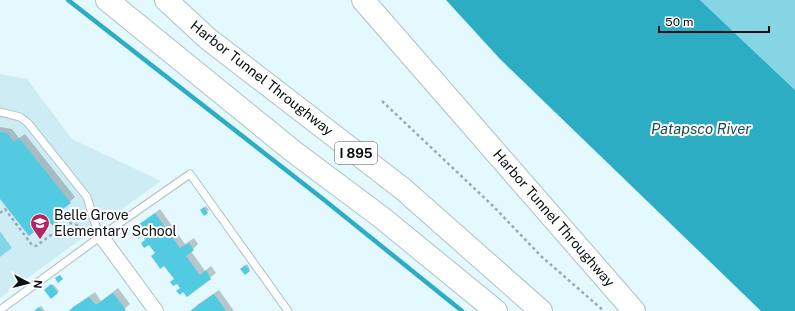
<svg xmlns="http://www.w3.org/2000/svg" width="795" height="311" font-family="'Public Sans',sans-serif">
  <rect width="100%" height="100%" fill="#e3f9fd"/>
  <polygon fill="#ceecf3" points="0,74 27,79 72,139 161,181 0,298"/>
  <g fill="#86d5e5">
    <polygon points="700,0 795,0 795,90"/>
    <polygon points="0,231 12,248 0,257"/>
  </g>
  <polygon fill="#2cadc3" points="446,0 700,0 795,90 795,311 761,311 500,59"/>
  <g fill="#0003">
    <polygon points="0,127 12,129 19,138 25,134 75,197 60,210 63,215 58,220 49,219 0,198"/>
    <polygon points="206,206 209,210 204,214 201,210"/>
    <polygon points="160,209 185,244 194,238 198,244 191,251 205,271 211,266 216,273 187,295 137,227"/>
    <polygon points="247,264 250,269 245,273 242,269"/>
    <polygon points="53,284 59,291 51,298 45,290"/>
    <polygon points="118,288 130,304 122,311 68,311 95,292 101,301"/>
    <polygon points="219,290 234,311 193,311 197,305"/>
    <polygon points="41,306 45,311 35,311 36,310"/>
  </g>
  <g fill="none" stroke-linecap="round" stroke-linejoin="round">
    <polyline stroke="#2cadc3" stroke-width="4.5" points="68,0 323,199 462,311"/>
  </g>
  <g fill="#52cae1">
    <polygon points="0,132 7,133 14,142 19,138 71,203 55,215 59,221 53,226 48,221 29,236 0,199"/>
    <polygon points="204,207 208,213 204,216 200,210"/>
    <polygon points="155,213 180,248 189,243 194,250 186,256 200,275 206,270 211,279 187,297 183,292 180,295 176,291 180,288 177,284 173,286 170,282 174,279 164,266 160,269 159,267 151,256 155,253 149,245 144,248 141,243 145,240 143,236 138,239 135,235 139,232 135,227"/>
    <polygon points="245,265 250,271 245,275 240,269"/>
    <polygon points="60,275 63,279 58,283 55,278"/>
    <polygon points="51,284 58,293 51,299 44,290"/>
    <polygon points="113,293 126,310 124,311 70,311 73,307 89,297 96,305"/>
    <polygon points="214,294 226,311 190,311 212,295"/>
    <polygon points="39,307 42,311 34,311"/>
  </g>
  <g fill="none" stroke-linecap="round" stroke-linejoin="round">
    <defs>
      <g id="lane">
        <polyline points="0,112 20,117 28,123 87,197 97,230 101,236"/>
        <polyline points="0,310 101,236 190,174 288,311"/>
      </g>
      <polyline id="street" points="101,236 156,311"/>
      <g id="highway">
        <polyline points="107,0 294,152 381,217 496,311"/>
        <polyline points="166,0 207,38 403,189 541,311"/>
        <polyline points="363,0 634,311"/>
      </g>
    </defs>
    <use href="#lane" stroke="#acc1c5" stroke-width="9"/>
    <use href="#street" stroke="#acc1c5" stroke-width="16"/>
    <use href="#highway" stroke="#acc1c5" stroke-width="24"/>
    <g stroke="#9aabae" stroke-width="2.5" stroke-dasharray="3 3" stroke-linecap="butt">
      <polyline points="382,101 493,206 542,257 604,311"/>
      <polyline points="0,213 5,209 32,245 36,246 65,225 71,223 77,225 85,235"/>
    </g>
    <use href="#lane" stroke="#fff" stroke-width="7"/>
    <use href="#street" stroke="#fff" stroke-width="14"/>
    <use href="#highway" stroke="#fff" stroke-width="22"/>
  </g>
  <defs>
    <symbol id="school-pin" viewBox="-11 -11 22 30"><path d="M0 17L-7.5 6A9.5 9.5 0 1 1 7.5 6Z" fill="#b3265f" stroke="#fff"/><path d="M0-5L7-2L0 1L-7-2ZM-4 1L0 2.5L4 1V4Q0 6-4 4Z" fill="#fff"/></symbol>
  </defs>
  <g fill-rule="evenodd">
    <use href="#school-pin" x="29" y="212" width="22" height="30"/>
  </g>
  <g text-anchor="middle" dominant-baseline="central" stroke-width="4" stroke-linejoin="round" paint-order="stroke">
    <rect fill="#fff" stroke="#535859" stroke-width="1" x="335" y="142" width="42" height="22" rx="3"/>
    <g font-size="13" font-weight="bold" fill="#091012">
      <text x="356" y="153">I 895</text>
    </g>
    <g font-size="14" fill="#091012" stroke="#fff">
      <text transform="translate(262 78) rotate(38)">Harbor Tunnel Throughway</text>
      <text transform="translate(554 218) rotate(49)">Harbor Tunnel Throughway</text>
    </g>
    <g font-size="14" fill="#091012" stroke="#fff" text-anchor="start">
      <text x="54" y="215">Belle Grove<tspan x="54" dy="16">Elementary School</tspan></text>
    </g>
    <g font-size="15" font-style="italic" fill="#194d56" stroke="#fff">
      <text x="701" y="128">Patapsco River</text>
    </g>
  </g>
  <g transform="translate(28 283) rotate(97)" stroke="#ffffff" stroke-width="3" paint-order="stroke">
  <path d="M0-3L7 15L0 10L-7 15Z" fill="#091012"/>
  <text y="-6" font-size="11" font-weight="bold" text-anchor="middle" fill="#091012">N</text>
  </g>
  <path d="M659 26v6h110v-6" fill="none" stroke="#091012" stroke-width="2"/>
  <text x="665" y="26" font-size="12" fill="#091012" stroke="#ffffff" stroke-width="3" paint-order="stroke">50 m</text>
</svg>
